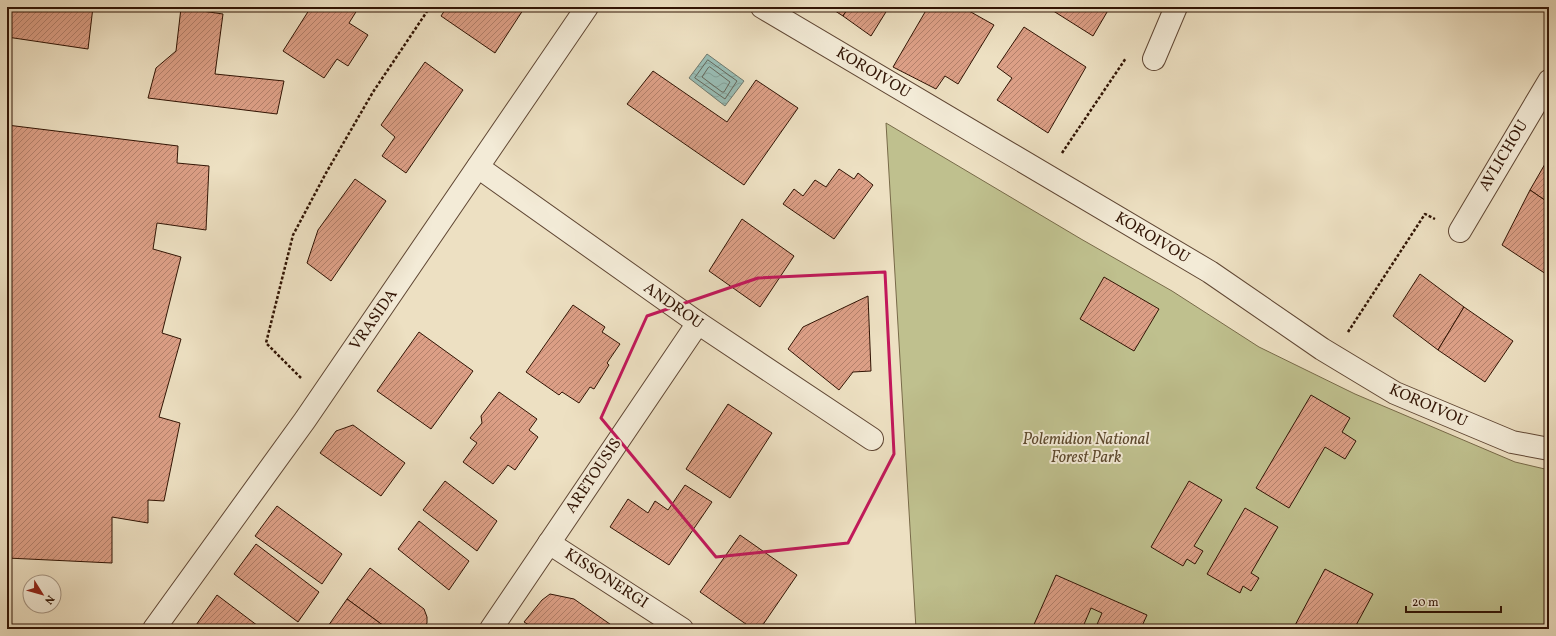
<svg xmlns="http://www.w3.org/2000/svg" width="1556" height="636" font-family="Vollkorn,serif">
  <defs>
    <pattern id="water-waves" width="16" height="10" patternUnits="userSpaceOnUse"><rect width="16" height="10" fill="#99bdb5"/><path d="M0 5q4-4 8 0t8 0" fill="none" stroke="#84a29a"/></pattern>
    <pattern id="building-hatch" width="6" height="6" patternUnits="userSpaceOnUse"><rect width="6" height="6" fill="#dc9f86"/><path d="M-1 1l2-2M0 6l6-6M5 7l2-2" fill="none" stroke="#b3806b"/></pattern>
  </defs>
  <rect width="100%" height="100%" fill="#ede0c2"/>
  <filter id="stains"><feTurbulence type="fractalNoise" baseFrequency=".005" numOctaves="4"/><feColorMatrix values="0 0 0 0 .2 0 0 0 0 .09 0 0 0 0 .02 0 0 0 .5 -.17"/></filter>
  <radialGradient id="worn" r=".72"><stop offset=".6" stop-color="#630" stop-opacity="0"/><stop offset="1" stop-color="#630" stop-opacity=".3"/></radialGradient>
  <polygon fill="#bfc08e" stroke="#786a49" points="886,123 1081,239 1172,291 1259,347 1355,394 1515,462 1549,470 1549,629 916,629"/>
  <polygon fill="url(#water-waves)" stroke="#6f796e" points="707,54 744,81 725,106 689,78"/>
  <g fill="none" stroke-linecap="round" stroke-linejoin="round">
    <g stroke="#65685c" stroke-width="1">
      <polygon points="708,60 737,81 725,99 695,78"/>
      <polygon points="710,67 730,82 724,92 722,92 702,77 708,68"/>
    </g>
  </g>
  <g fill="url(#building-hatch)" stroke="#311404">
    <polygon points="7,7 93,7 88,49 7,37"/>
    <polygon points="311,7 359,7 349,23 368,35 348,66 337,59 324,78 283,51"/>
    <polygon points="447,7 525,7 495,53 441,16"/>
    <polygon points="829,7 849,7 843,16"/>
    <polygon points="849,7 889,7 871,36 843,16"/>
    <polygon points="928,7 962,7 994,25 958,84 945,76 936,89 893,67"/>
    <polygon points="1047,7 1110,7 1093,36"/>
    <polygon points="181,8 223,14 215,74 284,81 277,114 148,98 156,68 176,51"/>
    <polygon points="1024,27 1086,67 1048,133 997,100 1012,78 997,67"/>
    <polygon points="425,62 463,90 406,173 382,156 395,137 381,125"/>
    <polygon points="653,71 727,122 756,80 798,108 744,185 627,104"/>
    <polygon points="7,125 178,146 177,163 209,166 206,230 157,223 153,249 181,257 162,333 181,339 159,417 180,423 164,501 148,500 148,523 112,517 112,563 7,558"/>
    <polygon points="1549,157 1549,203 1530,190"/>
    <polygon points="839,169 854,179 858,173 873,185 834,239 783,204 794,189 803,196 815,180 826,187"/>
    <polygon points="355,179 386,201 331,281 307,263 318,230"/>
    <polygon points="1530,190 1549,203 1549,276 1502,245"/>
    <polygon points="742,219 794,256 760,307 709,271"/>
    <polygon points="1420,274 1464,307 1438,350 1393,316"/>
    <polygon points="1104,277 1159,309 1134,351 1080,319"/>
    <polygon points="868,296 871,371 853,372 839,390 788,349 803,327"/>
    <polygon points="573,305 605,327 602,332 620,344 607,363 609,365 594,389 590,387 579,403 562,392 559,395 526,372"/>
    <polygon points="1464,307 1513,341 1485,382 1438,350"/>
    <polygon points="419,332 473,371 431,429 377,391"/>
    <polygon points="499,392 537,419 529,430 538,437 515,470 508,465 493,484 463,462 477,443 470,438 482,423 481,416"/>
    <polygon points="1311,395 1350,418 1342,432 1356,441 1345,459 1325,447 1289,508 1256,488"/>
    <polygon points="728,404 772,433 730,498 686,469"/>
    <polygon points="353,425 405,463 381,496 320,453 336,431"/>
    <polygon points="445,481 497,521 477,551 423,510"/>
    <polygon points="1189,481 1222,500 1194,546 1203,551 1195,564 1187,559 1183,566 1151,547"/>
    <polygon points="685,485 712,502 669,565 610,527 628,499 648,513 655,501 668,510"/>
    <polygon points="277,506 342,554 322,584 255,536"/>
    <polygon points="1245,508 1278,527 1251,573 1259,578 1251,591 1243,586 1240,593 1207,574"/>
    <polygon points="419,521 469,561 449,590 398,549"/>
    <polygon points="740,535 797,575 760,629 753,629 700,592"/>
    <polygon points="256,544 319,592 298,622 234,574"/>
    <polygon points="370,568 424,609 427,617 427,623 424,628 422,629 388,629 347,599"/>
    <polygon points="1325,569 1373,594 1354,629 1293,629"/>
    <polygon points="1056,575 1147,615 1142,626 1146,628 1146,629 1095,629 1102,613 1091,608 1082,629 1032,629"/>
    <polygon points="550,594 574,599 617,629 526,629 529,625 524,622 542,600"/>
    <polygon points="217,595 262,629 196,629 194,628"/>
    <polygon points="347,599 388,629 326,629"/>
  </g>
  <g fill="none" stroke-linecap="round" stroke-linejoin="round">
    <defs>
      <g id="minor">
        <polyline points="762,7 1210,272 1322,349 1395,393 1512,442 1549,449"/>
        <polyline points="1154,59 1176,7"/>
        <polyline points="478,167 698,323 872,439"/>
        <polyline points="1460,231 1549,81"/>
        <polyline points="549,543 682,629"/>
        <polyline points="491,629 698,323"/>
      </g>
      <polyline id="tertiary" points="154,629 305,420 587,7"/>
    </defs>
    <use href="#minor" stroke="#604734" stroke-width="24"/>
    <use href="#tertiary" stroke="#604734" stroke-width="24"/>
    <g stroke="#311404" stroke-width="2.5" stroke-dasharray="3 2" stroke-linecap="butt">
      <polyline points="1062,153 1126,58"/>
      <polyline points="1348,332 1425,214 1435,219"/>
      <polyline points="301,378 266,343 293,235 326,173 373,92 430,7"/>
    </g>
    <use href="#minor" stroke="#f3ebd7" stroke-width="22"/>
    <use href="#tertiary" stroke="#f3ebd7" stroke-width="22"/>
  </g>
  <path fill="none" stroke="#c2185b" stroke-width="3" stroke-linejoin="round" d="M885 272 894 454 848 543 716 557 601 418 647 316 758 278Z"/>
  <g text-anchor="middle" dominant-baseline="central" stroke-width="4" stroke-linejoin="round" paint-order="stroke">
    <g font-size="16" fill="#311404" stroke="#f3ebd7">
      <text transform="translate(873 73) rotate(31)">KOROIVOU</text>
      <text transform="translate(1504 156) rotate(-59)">AVLICHOU</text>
      <text transform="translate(1152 238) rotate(31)">KOROIVOU</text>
      <text transform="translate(673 306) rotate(35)">ANDROU</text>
      <text transform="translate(374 320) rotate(-55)">VRASIDA</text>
      <text transform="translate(1428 406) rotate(24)">KOROIVOU</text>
      <text transform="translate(594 476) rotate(-56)">ARETOUSIS</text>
      <text transform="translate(606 579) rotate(33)">KISSONERGI</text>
    </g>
    <g font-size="16" font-style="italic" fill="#5c482d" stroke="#f3ebd7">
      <text x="1086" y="440">Polemidion National<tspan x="1086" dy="18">Forest Park</tspan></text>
    </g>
  </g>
  <rect width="1556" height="636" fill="none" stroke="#ede0c2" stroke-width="24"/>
  <rect x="8" y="8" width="1540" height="620" fill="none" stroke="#311404" stroke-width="2"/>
  <rect x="12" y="12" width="1532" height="612" fill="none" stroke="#311404"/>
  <g transform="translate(42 594) rotate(127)"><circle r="19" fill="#f3ebd7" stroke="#a59583"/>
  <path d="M0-3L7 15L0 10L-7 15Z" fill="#8f2418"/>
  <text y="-6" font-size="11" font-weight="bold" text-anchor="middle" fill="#311404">N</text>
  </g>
  <path d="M1406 606v6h95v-6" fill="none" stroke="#311404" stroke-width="2"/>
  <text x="1412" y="606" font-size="12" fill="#311404" stroke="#f3ebd7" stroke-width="3" paint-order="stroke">20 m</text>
  <rect width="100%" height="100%" filter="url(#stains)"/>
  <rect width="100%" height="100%" fill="url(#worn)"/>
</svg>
